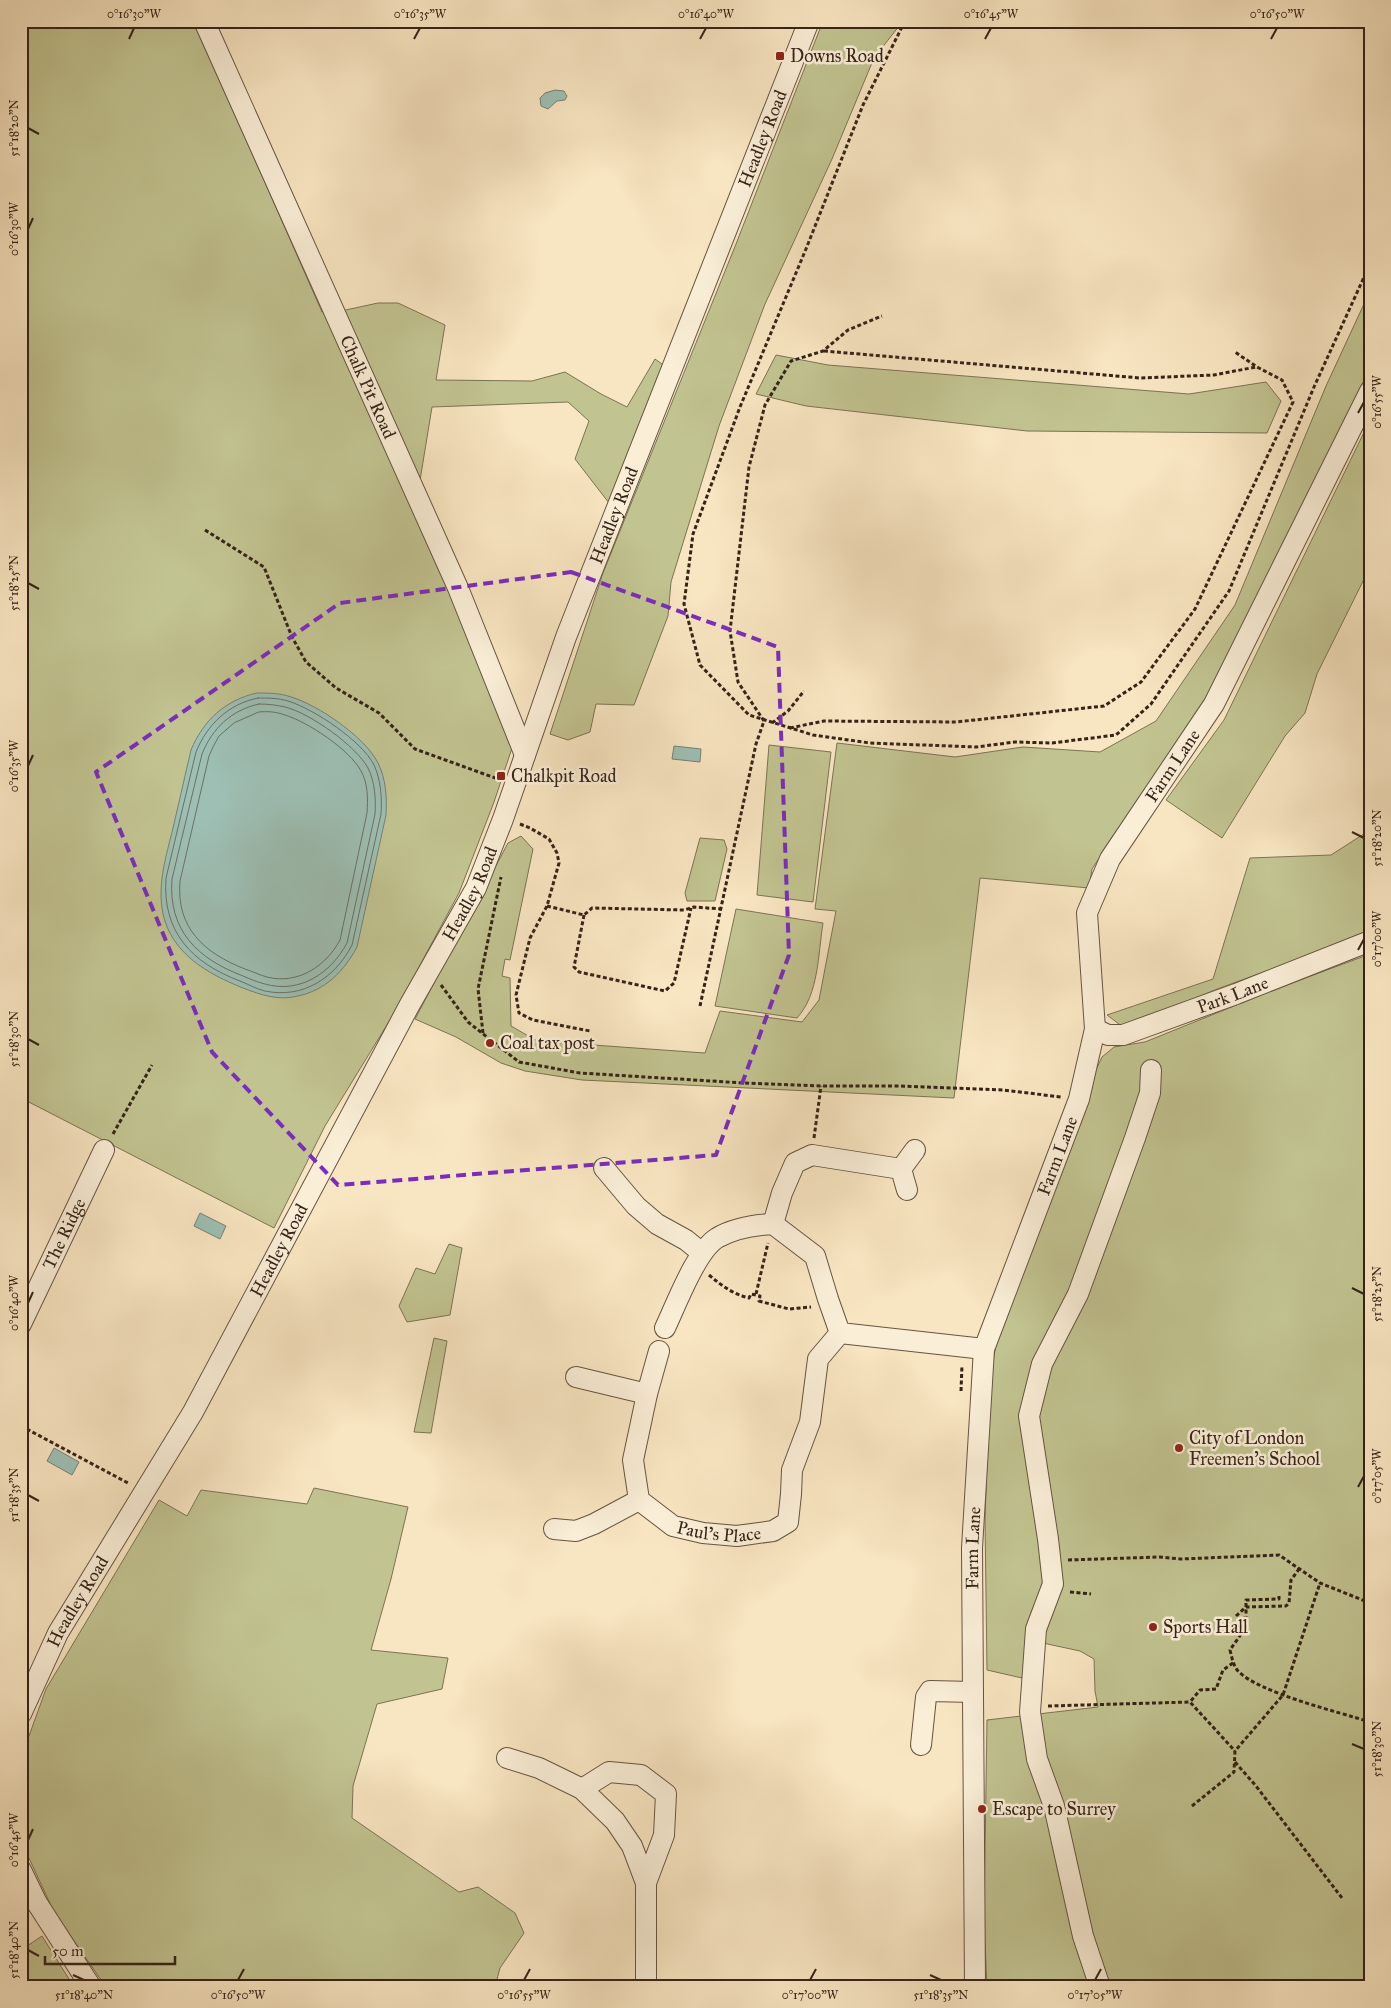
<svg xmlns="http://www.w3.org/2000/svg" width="1391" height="2008" font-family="'IM FELL Great Primer',serif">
  <rect width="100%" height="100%" fill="#f8e5c1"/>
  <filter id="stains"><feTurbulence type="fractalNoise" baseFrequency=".004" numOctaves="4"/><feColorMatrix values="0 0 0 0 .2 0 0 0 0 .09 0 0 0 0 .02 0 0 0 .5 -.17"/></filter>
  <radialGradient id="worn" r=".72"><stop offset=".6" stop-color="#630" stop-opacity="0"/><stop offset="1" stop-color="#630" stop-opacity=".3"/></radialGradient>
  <g fill="#c1c390" stroke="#7c7354">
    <polygon points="21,21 194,21 322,312 341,311 378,303 398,303 445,325 436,380 532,381 565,372 601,394 627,407 655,359 666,367 609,503 575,459 589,421 568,402 432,407 415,511 464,624 512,748 494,802 459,893 393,1015 325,1126 274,1228 21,1098"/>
    <polygon points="823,21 903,21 874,58 832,159 765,304 719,426 671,582 668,616 634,705 596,704 590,732 568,740 550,734 603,573 736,244"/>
    <polygon points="1370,291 1370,369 1206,698 1092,869 1089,888 980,878 954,1098 582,1080 525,1071 501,1063 456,1037 415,1019 508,843 521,836 533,849 510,960 505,959 502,976 510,978 511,1026 537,1041 705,1053 720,1011 802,1022 819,1000 836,911 815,909 837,743 955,757 1023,747 1100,752 1156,721 1235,605 1326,386"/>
    <polygon points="776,355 828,365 1189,394 1266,382 1281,401 1267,433 1027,431 806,406 756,394"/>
    <polygon points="1370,420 1370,567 1317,674 1305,713 1285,736 1222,838 1166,800 1224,720"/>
    <polygon points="769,745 831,752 813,902 757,895"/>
    <polygon points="1370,830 1370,933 1220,988 1123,1027 1107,1015 1213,979 1250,858 1331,855"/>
    <polygon points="700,838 724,840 727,849 715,901 687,901 685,893"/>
    <path d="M736 909 823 923C818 954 819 994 797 1018L715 1006Z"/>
    <polygon points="1370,954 1370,1987 987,1987 984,1921 987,1720 1098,1707 1095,1691 1094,1659 1080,1651 1029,1640 1022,1678 987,1670 985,1519 990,1378 998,1334 1089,1085 1102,1057 1114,1047 1145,1042 1281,987"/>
    <polygon points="449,1244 462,1248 450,1315 407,1322 399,1306 416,1268 435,1274"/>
    <polygon points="434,1338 447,1341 431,1433 414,1432"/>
    <polygon points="314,1488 408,1507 391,1579 371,1650 448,1658 442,1689 377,1704 353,1786 352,1818 459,1892 478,1887 515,1913 524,1933 500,1968 495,1987 106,1987 54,1912 21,1841 21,1758 46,1689 159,1500 187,1516 201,1490 307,1504"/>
    <polygon points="42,1936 74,1987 21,1987 21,1950"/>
  </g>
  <g fill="#9dbfb4" stroke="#748176">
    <polygon points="555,90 564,91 567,96 565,100 557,101 548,109 541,106 540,98 545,93"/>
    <path d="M257 693C269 693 280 693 291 697 318 705 365 737 378 763 386 779 387 797 386 815L357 947C344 971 326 990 298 996 279 1001 261 995 243 988 208 974 172 954 163 914 157 884 166 857 173 828 179 802 185 776 191 750 203 721 225 700 257 693Z"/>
    <polygon points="674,746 701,749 700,762 672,759"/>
    <polygon points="200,1213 226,1226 220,1239 194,1226"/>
    <polygon points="54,1448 79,1462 72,1475 47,1461"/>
  </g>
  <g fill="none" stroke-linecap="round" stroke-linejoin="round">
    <g stroke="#6a7166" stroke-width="1">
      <path d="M258 698C268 698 278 698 288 701 314 709 362 741 374 765 381 780 382 798 381 814L352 945C335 978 303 999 265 991 256 989 248 984 240 981 192 963 162 932 166 878L196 752C207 725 228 704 258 698Z"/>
      <path d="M259 704C268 704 276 705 285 707 310 713 356 746 368 768 375 782 376 799 375 814L347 943C331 973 300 994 265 984 257 982 250 979 243 976 198 959 168 931 172 879L202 754C212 729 231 710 259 704Z"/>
      <path d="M259 712C268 711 277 712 285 715 308 722 350 750 361 771 368 783 368 799 367 813L340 940C326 966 298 985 267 977 259 975 252 971 245 969 204 953 176 928 180 881L209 756 213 747 219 736 234 723Z"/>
    </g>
    <defs>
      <g id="minor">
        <path id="s1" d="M204 21 458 588 525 755"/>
        <path id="s2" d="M1095 1029 1108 1035H1123L1236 994 1370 941"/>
        <polyline points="604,1168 636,1206 657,1224 686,1240 702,1253"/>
        <polyline points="901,1169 915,1150"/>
        <polyline points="773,1224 782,1193 795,1163 812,1155 901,1169 907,1190"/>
        <path id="s3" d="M21 1324 104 1150"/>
        <path d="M665 1328C676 1305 696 1251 717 1238 734 1228 754 1225 773 1224L815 1256 828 1299 840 1333 984 1349"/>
        <path id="s4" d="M659 1351 647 1394 633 1460 639 1500 673 1526 703 1533 737 1536 773 1531 788 1522 791 1494 792 1470 810 1422 818 1359 840 1333"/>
        <polyline points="576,1377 647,1394"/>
        <polyline points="554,1529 576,1531 594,1524 639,1500"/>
        <path id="s5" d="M21 1714 58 1633 193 1412 409 1006 476 888 503 819 566 637 809 21"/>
        <polyline points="921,1745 926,1697 930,1691 973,1692"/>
        <polyline points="507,1758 539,1768 582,1789 615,1821 632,1846 646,1883 646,1987"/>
        <polyline points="582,1789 609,1772 641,1775 666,1794 664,1835 646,1883"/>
        <polyline points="21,1870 37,1903 91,1987"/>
        <path id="s6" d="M975 1987 972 1548 984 1349 1079 1099 1095 1029 1087 913 1110 859 1214 704 1370 391"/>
        <polyline points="1100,1987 1083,1936 1054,1806 1037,1759 1030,1712 1036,1629 1053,1584 1048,1539 1029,1416 1042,1364 1078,1294 1135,1138 1150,1093 1151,1070"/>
      </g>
    </defs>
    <use href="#minor" stroke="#665442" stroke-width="22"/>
    <g stroke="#362318" stroke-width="3" stroke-dasharray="4 2.5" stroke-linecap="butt">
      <polyline points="905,21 863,105 806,249 740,407 693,534 684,604 700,665 749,715 813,735 870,743 976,747 1015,742 1052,743 1116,735 1151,704 1229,591 1314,387 1370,264"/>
      <polyline points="824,351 1140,378 1214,375 1256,367"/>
      <polyline points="205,530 264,567 292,637 306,662 336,688 379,713 415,749 498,779"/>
      <polyline points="764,721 738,682 730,631 749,467 765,405 791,361 823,351 848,330 882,316"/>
      <polyline points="772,723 788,711 804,691"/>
      <polyline points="790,728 824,721 956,722 1104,706 1141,682 1195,609 1293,402 1282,380 1257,367 1235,352"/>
      <polyline points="520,824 530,828 549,839 557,853 559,863 547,906 530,938 516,995 519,1013 533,1020 590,1031"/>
      <polyline points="547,906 584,915 592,908 684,910 694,907 721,909"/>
      <polyline points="584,915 574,967 579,972 665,991 674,983 691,908"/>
      <polyline points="441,985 468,1022 519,1062 580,1073 744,1083 821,1086 901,1086 1003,1090 1061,1097"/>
      <polyline points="700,1006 756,744 764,721"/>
      <polyline points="483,1033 478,989 501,877"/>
      <polyline points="113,1134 152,1065"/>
      <polyline points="814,1138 821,1086"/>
      <path d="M709 1275C722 1286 733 1294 749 1298L751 1294 760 1296 759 1301 789 1309 811 1307"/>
      <polyline points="756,1294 768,1243"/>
      <polyline points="961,1391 962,1365"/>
      <polyline points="21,1426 128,1483"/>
      <polyline points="1068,1560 1159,1557 1181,1559 1279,1555 1320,1583 1370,1603"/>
      <polyline points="1070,1592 1091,1594"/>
      <path d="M1279 1596V1599L1246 1600V1627L1230 1650C1232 1658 1233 1665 1238 1671 1259 1693 1339 1712 1370 1722"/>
      <polyline points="1236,1616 1246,1607 1286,1606 1289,1603 1291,1580 1299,1569"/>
      <polyline points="1233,1663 1223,1670 1216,1689 1200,1690 1190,1702 1235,1751"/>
      <polyline points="1048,1706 1190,1702"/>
      <polyline points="1235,1762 1256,1786 1342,1898"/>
      <polyline points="1192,1806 1234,1772 1235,1751 1283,1695 1320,1583"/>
    </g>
    <use href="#minor" stroke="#faeed7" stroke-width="20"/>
  </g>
  <path fill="none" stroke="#7b2cbf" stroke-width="4" stroke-dasharray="10 6" stroke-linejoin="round" d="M571 572 778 647 789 955 716 1155 338 1185 212 1052 96 772 340 603Z"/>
  <path fill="none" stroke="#362318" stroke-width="2" d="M129 39 134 28M414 39 420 28M700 39 706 28M985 39 991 28M1271 39 1277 28M28 128 39 134M28 229 33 218M1358 413 1364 402M28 583 39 589M28 766 33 755M1352 832 1364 838M1358 950 1364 939M28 1039 39 1045M1352 1288 1364 1294M28 1303 33 1292M1358 1487 1364 1476M28 1495 39 1501M1352 1744 1364 1749M28 1840 33 1829M28 1950 39 1956M73 1975 84 1980M930 1975 941 1980M238 1980 244 1969M524 1980 530 1969M810 1980 816 1969M1095 1980 1101 1969"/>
  <g fill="#8f2418" stroke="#faeed7" stroke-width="2">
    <rect x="775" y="51" width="10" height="10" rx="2.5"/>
    <rect x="496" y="771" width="10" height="10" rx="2.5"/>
    <circle cx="490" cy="1043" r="5"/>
    <circle cx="1179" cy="1448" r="5"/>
    <circle cx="1153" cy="1627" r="5"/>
    <circle cx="982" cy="1809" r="5"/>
  </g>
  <g text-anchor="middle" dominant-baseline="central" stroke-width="5" stroke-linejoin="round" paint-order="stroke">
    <g font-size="18" fill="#362318" stroke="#faeed7" text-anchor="start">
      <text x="790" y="56">Downs Road</text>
      <text x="511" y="776">Chalkpit Road</text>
      <text x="500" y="1043">Coal tax post</text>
      <text x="1189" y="1438">City of London<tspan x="1189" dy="21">Freemen's School</tspan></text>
      <text x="1163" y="1627">Sports Hall</text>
      <text x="992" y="1809">Escape to Surrey</text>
    </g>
    <g font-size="18" fill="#362318" stroke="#faeed7">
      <text stroke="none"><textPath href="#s5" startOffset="1746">Headley Road</textPath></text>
      <text stroke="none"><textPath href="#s1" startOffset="401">Chalk Pit Road</textPath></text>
      <text stroke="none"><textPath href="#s5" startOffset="1341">Headley Road</textPath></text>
      <text stroke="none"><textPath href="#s6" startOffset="1265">Farm Lane</textPath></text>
      <text stroke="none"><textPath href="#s5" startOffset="936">Headley Road</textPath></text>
      <text stroke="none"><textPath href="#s2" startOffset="146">Park Lane</textPath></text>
      <text stroke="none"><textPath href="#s6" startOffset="845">Farm Lane</textPath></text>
      <text stroke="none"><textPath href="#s3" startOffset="100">The Ridge</textPath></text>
      <text stroke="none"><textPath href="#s5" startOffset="531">Headley Road</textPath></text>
      <text stroke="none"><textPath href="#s4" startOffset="242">Paul's Place</textPath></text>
      <text stroke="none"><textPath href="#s6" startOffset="439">Farm Lane</textPath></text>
      <text stroke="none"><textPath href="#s5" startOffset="126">Headley Road</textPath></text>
    </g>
  </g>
  <rect width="1391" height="2008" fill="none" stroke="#f8e5c1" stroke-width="55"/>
  <path d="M45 1956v8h130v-8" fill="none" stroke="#362318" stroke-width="2.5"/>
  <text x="52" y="1956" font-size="15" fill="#362318" stroke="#faeed7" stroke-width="4" paint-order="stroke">50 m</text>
  <rect x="28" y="28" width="1336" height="1952" fill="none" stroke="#362318" stroke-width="2"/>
  <g font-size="12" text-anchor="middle" fill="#362318">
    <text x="134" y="18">0°16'30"W</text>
    <text x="420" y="18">0°16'35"W</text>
    <text x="706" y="18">0°16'40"W</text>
    <text x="991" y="18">0°16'45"W</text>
    <text x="1277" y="18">0°16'50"W</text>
    <text transform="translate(14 128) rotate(-90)" y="4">51°18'20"N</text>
    <text transform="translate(14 229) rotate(-90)" y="4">0°16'30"W</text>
    <text transform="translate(1377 402) rotate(-90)" y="4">0°16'55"W</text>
    <text transform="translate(14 583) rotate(-90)" y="4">51°18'25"N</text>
    <text transform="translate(14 766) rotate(-90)" y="4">0°16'35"W</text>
    <text transform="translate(1377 838) rotate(-90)" y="4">51°18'20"N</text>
    <text transform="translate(1377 939) rotate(-90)" y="4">0°17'00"W</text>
    <text transform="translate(14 1039) rotate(-90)" y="4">51°18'30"N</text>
    <text transform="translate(1377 1294) rotate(-90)" y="4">51°18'25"N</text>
    <text transform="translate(14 1303) rotate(-90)" y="4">0°16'40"W</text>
    <text transform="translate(1377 1476) rotate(-90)" y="4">0°17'05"W</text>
    <text transform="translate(14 1495) rotate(-90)" y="4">51°18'35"N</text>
    <text transform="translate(1377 1749) rotate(-90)" y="4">51°18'30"N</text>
    <text transform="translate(14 1840) rotate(-90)" y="4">0°16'45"W</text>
    <text transform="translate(14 1950) rotate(-90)" y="4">51°18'40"N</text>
    <text x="84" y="1999">51°18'40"N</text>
    <text x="238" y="1999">0°16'50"W</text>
    <text x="524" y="1999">0°16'55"W</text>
    <text x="810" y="1999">0°17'00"W</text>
    <text x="941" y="1999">51°18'35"N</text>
    <text x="1095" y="1999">0°17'05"W</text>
  </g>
  <rect width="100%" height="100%" filter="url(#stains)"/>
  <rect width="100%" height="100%" fill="url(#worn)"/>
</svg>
